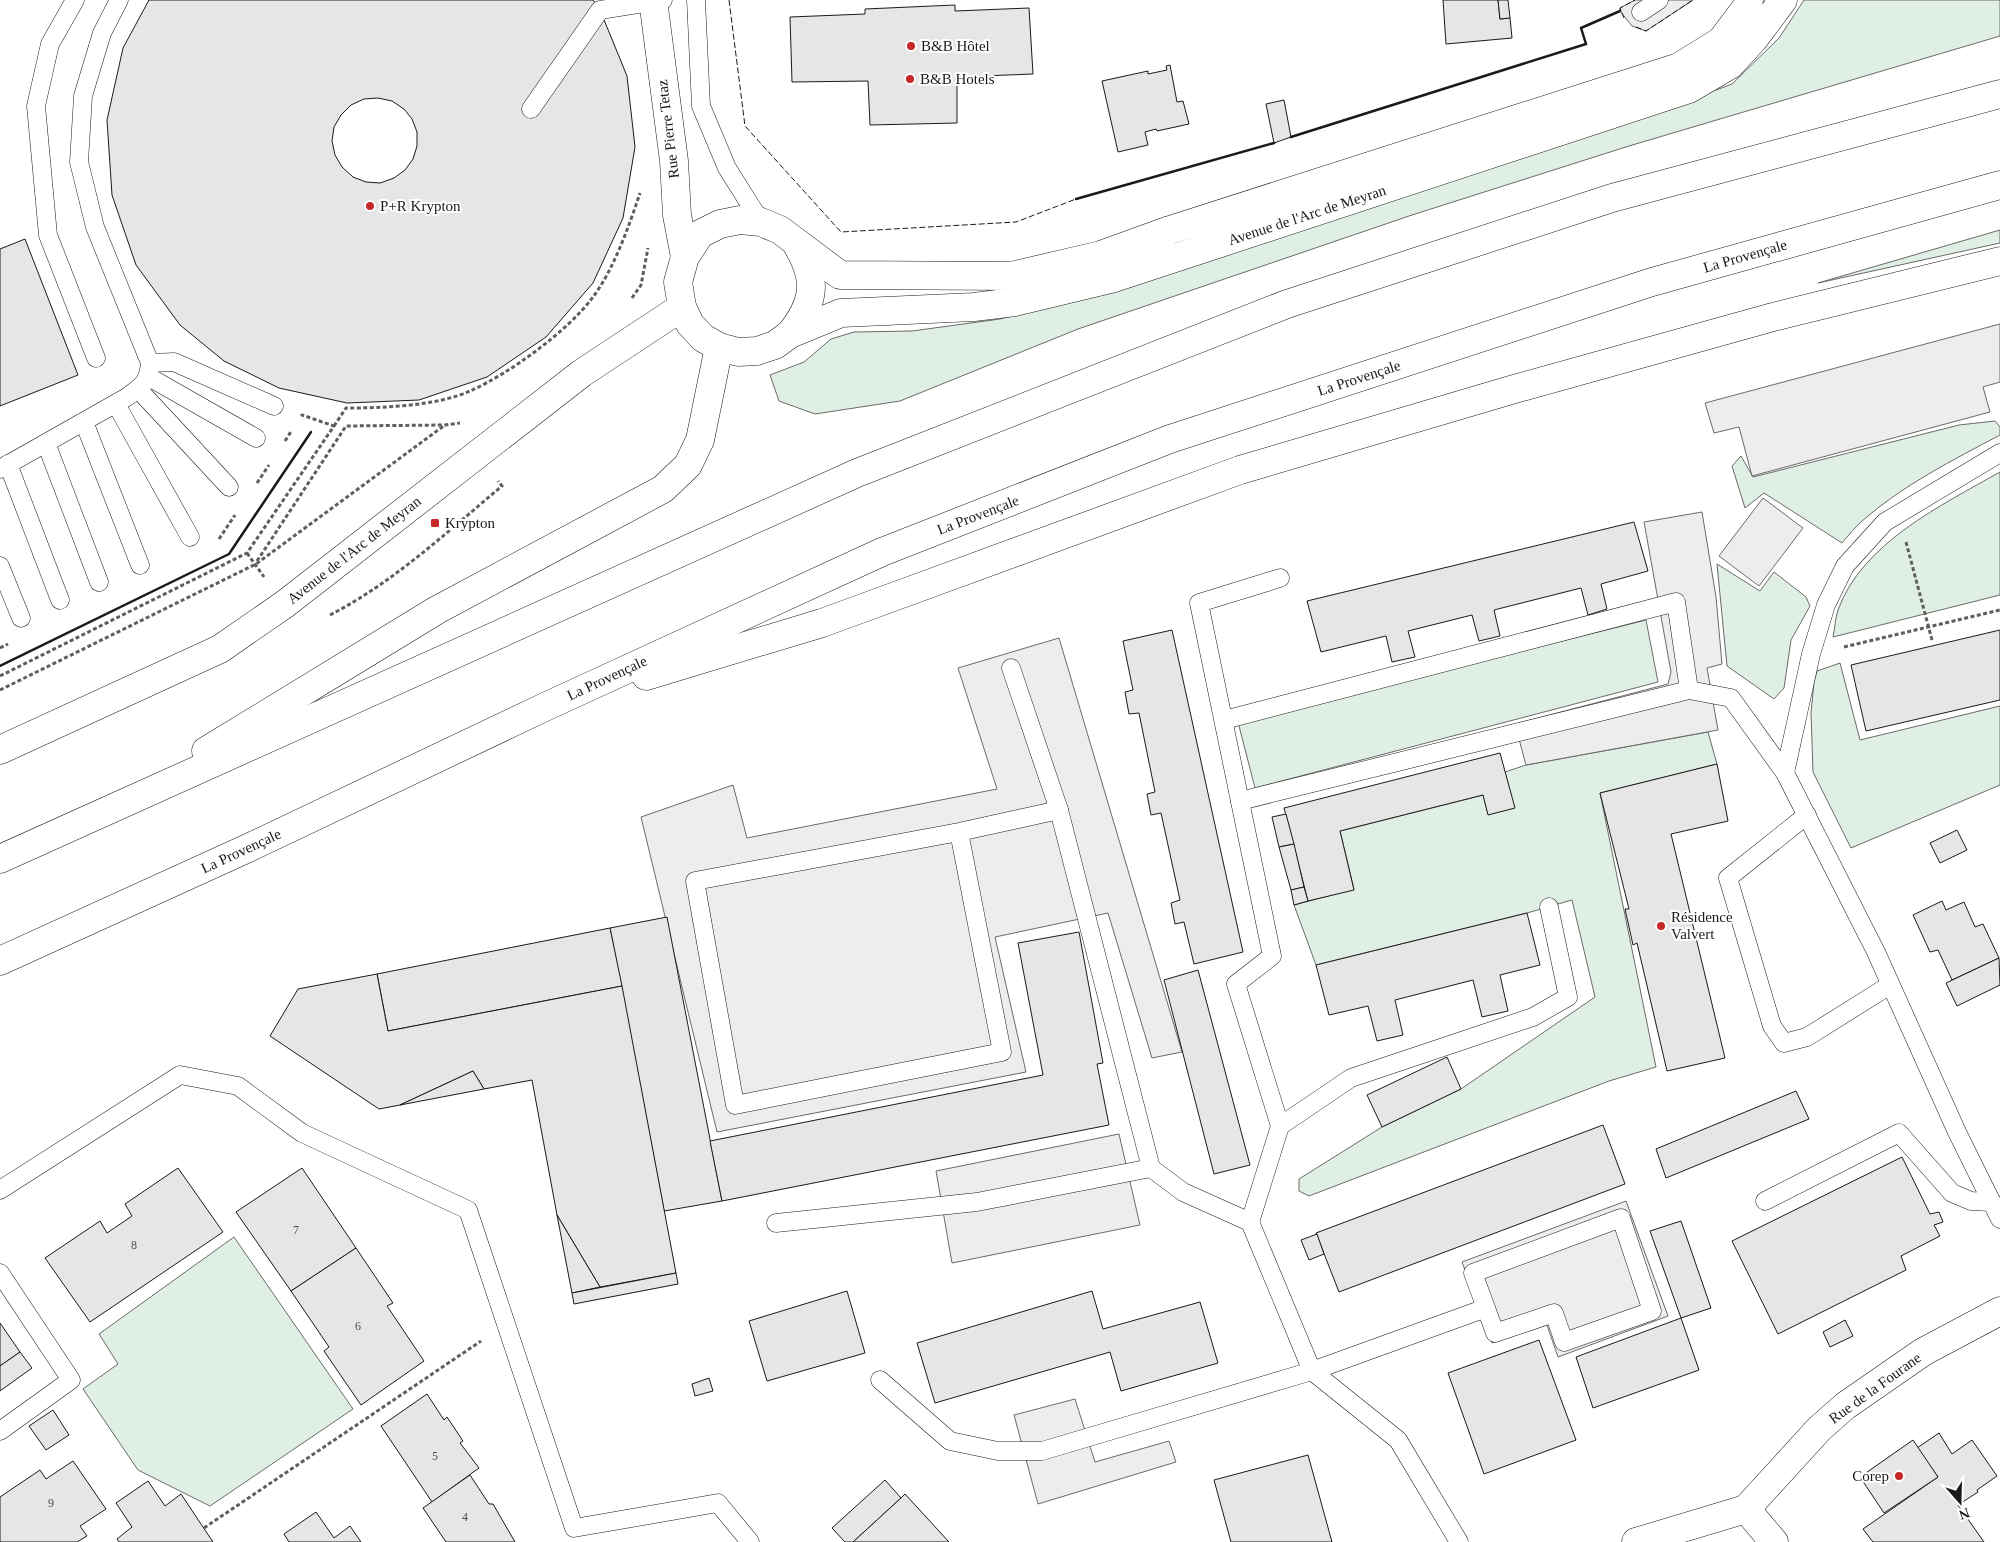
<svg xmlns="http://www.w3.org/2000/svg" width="2000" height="1542" font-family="'Times New Roman',serif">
  <rect width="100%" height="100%" fill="#fff"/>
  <g fill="#e0efe3" stroke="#6a6a6a">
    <polygon points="1804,0 2000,0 2000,36 1629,146 1412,215 1078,329 900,401 815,414 779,401 770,375 804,362 831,339 854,332 912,331 1000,319 1083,298 1639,119 1732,84 1779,38"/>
    <polygon points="2000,230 2000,243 1818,283"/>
    <path d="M1995 421 2000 427V435C1953 460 1903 485 1862 521 1855 527 1848 536 1842 543L1764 493 1745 508 1732 466 1741 456 1753 477 1959 425Z"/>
    <path d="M2000 472V595L1833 637C1835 628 1835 619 1838 610 1862 543 1942 505 2000 472Z"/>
    <polygon points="1717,564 1760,591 1774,572 1806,597 1810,606 1791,640 1784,688 1774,699 1727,666"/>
    <polygon points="1646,620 1658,682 1255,788 1238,722"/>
    <polygon points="1840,663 1860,740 2000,706 2000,785 1851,848 1813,772 1811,713 1814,682 1817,671"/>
    <polygon points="1708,732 1717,764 1600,793 1656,1067 1609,1081 1309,1196 1299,1191 1299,1179 1382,1127 1461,1089 1595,997 1572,900 1527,913 1316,965 1294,905 1354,889 1340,831 1483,795 1488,814 1514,808 1505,772 1526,765"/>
    <polygon points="234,1237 353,1409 210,1506 138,1470 83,1389 118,1364 99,1334"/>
  </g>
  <g fill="#ededed" stroke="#6a6a6a">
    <polygon points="1635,0 1693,0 1646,31 1632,26 1620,11 1620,8"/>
    <polygon points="2000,324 2000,382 1983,387 1990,412 1752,476 1739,427 1714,433 1705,403"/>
    <polygon points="1763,498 1803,528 1759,586 1719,556"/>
    <polygon points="1702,512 1716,597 1722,664 1707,668 1718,730 1526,765 1515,724 1668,684 1671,672 1644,522"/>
    <polygon points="1059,638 1182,1052 1152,1058 1108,913 995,937 1026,1072 717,1132 641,817 733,785 747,838 997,789 958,668"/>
    <polygon points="1119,1134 1140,1225 952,1263 936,1171"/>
    <polygon points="1626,1201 1668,1316 1558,1357 1547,1325 1492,1343 1462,1262"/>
    <polygon points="1075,1399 1095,1462 1169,1441 1176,1462 1038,1504 1014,1415"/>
  </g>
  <g fill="#e6e6e6" stroke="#1a1a1a" fill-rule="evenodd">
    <path d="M149 0H593L600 10 627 76 635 147 623 218 593 283 546 337 487 377 419 400 347 403 279 388 224 361 180 325 136 265 112 195 107 120 123 48ZM378 98 392 101 404 109 412 119 417 132V146L413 159 405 170 394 178 380 183 366 182 353 177 342 167 335 155 332 141 334 127 341 115 351 105 364 99Z"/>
    <polygon points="1443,0 1498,0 1500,19 1510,18 1512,38 1446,44"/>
    <polygon points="1498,0 1508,0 1510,18 1500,19"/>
    <polygon points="955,5 955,11 1029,8 1033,74 957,77 957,123 870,125 868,81 792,82 790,17 865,14 865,9"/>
    <polygon points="1170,65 1177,102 1183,101 1189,124 1157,131 1156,129 1145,132 1148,145 1118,152 1102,81 1148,71 1148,74 1167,70 1166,66"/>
    <polygon points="1284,100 1291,137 1274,143 1266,104"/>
    <polygon points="25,239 78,375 0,406 0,249"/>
    <polygon points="1634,522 1648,571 1601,584 1607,609 1588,615 1581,588 1494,610 1500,636 1479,641 1472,615 1408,631 1415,657 1392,662 1386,636 1321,652 1307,601"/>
    <polygon points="1172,630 1243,952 1194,964 1184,922 1175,924 1171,903 1180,900 1161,813 1151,815 1147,794 1155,792 1139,713 1129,714 1125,692 1133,690 1123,641"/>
    <polygon points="2000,630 2000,700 1866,731 1851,665"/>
    <polygon points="1500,753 1515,808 1488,815 1483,795 1340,831 1354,890 1308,901 1284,808"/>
    <polygon points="1717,764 1728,821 1671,834 1725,1058 1667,1071 1637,943 1633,945 1625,909 1629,909 1600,793"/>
    <polygon points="1286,814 1294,844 1279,847 1272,817"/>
    <polygon points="1957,830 1967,850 1940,863 1930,843"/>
    <polygon points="1294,844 1304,887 1291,890 1279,847"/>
    <polygon points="1304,887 1308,901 1294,905 1291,890"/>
    <polygon points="1942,901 1946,910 1964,902 1975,927 1983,924 1999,958 1952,980 1938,950 1930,952 1913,915"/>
    <polygon points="1527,913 1540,965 1500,975 1508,1011 1482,1017 1473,980 1395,1000 1403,1035 1377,1041 1368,1006 1329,1015 1316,965"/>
    <polygon points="667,917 722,1201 664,1211 610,928"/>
    <polygon points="610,928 622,986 388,1031 377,974"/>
    <polygon points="1079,932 1103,1063 1097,1064 1109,1125 722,1201 710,1141 1043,1075 1018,943"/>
    <polygon points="1999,958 2000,985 1957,1006 1946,983"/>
    <polygon points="1198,970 1250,1165 1214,1174 1164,980"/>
    <polygon points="377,974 388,1031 622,986 676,1273 600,1287 557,1215 532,1080 484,1089 473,1071 400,1105 379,1109 270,1036 298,989"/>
    <polygon points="1447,1057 1461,1089 1382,1127 1367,1095"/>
    <polygon points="473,1071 484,1089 400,1105"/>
    <polygon points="1796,1091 1809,1119 1666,1178 1656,1149"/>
    <polygon points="1603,1125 1625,1184 1339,1292 1316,1233"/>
    <polygon points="1902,1157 1930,1214 1939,1212 1943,1222 1934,1225 1940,1236 1901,1256 1906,1270 1778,1334 1732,1241"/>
    <polygon points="178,1168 223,1232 90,1322 45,1258 100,1221 107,1233 132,1216 125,1204"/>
    <polygon points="302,1168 356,1248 291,1291 236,1212"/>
    <polygon points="557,1215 600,1287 572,1293"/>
    <polygon points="1681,1221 1711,1308 1681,1318 1650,1231"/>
    <polygon points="1317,1234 1324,1254 1309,1260 1301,1240"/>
    <polygon points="356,1248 393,1303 387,1306 424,1361 361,1405 324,1351 329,1347 291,1291"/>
    <polygon points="676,1273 678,1284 574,1304 572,1293"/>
    <polygon points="847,1291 865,1353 767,1381 749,1321"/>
    <polygon points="1092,1291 1103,1329 1200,1302 1218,1363 1121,1391 1110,1352 935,1403 917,1343"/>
    <polygon points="1681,1318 1699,1370 1593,1408 1576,1357"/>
    <polygon points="1845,1320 1853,1336 1830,1347 1823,1332"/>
    <polygon points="0,1323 20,1352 0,1366"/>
    <polygon points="1539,1340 1576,1440 1484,1474 1448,1373"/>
    <polygon points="20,1352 32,1368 0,1391 0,1366"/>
    <polygon points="709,1378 713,1391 695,1396 692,1384"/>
    <polygon points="427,1394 444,1420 447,1417 463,1441 460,1443 479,1468 432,1502 381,1426"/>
    <polygon points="53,1410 69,1435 46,1450 29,1426"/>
    <polygon points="1939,1433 1952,1454 1972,1440 1997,1476 1977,1490 1978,1492 1958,1505 1984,1542 1873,1542 1863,1529 1938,1477 1917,1448"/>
    <polygon points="1913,1440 1938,1477 1884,1513 1860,1477"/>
    <polygon points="1308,1455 1332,1542 1231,1542 1214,1480"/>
    <polygon points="73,1461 106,1509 80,1526 87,1536 77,1542 0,1542 0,1497 40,1470 46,1479"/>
    <polygon points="470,1475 489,1504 493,1504 515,1542 446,1542 423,1508"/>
    <polygon points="885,1480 901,1498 853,1542 845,1542 832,1528"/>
    <polygon points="148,1481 165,1506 181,1494 213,1542 119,1542 117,1539 132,1527 116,1503"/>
    <polygon points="905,1494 949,1542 853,1542 901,1498"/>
    <polygon points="316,1512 334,1538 350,1526 361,1542 289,1542 284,1534"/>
  </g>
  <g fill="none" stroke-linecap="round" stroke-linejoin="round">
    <defs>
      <g id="lane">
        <polyline points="75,0 50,44 36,106 48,235 96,358"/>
        <polyline points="696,0 701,106 727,168 761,222"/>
        <polyline points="1641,12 1659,0"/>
        <polyline points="531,109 600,10 663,0"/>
        <polyline points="150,363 174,362 274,406"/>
        <polyline points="149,377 256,438"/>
        <polyline points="138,389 229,487"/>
        <polyline points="116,404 190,537"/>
        <polyline points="84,422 140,565"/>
        <polyline points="46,443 99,582"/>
        <polyline points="8,464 60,600"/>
        <path d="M0 469 127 397C143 385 148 383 150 363L95 227 79 162 83 96 102 33 119 0"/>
        <polyline points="0,566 21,618"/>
        <polyline points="1011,668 1059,810 1151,1168"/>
        <polyline points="1689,690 1731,698 1785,773 1811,654 1826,605 1845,566 1885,522 2000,453"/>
        <polyline points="1224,720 1676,602 1689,690 1240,801"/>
        <polyline points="1785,773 1876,952 1957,1132 2000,1219"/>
        <polyline points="1807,815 1728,878 1772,1026 1784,1043 1807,1037 1890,985"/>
        <polyline points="959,832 1002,1052 735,1105 695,881 959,832 1059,810"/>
        <polyline points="1280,1126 1351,1078 1533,1017 1568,997 1549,907"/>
        <polyline points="0,1190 180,1075 238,1086 302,1133 468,1210 574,1528 718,1503 750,1542"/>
        <polyline points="1765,1201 1899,1133 1952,1193 1971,1201 1992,1202"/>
        <polyline points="1250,1222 1280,1126 1236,984 1272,956 1199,603 1280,578"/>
        <polyline points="776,1223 977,1202 1151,1168 1183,1192 1250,1222 1312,1371 1398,1440 1459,1542"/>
        <polyline points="0,1273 71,1380 0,1431"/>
        <polyline points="880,1380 950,1441 998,1451 1042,1451 1312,1371 1486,1308 1473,1273 1621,1218 1652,1311 1564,1342 1554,1313 1495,1333 1486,1308"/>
      </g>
      <g id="secondary">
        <polyline points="653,0 674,161 677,215 685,257"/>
        <polyline points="1749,0 1746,8 1721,41 1679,67 1170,230 1101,255 1011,276 840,275 780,230 761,222 740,220 720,224 700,234 685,257 678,282 682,307 690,324 703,338 719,347 738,352 757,351 775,345 790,334 841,313 974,307 1015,302 1111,279 1689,89 1730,65 1754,39 1783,0"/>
        <path d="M790 334C815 303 818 279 797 245"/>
        <polyline points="0,750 220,649 285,604 582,373 682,307"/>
        <polyline points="1746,1509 1819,1429 1845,1406 1923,1352 2000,1311"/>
        <polyline points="1746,1509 1774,1542"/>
        <polyline points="1636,1542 1746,1509"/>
      </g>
      <g id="highway">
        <polyline points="646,676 822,623 1240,470 1511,390 1773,317 2000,261"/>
        <polyline points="206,751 437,610 663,489 688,465 700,440 719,347"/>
        <polyline points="0,859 857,473 1287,304 1612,198 2000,94"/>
        <polyline points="0,961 246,849 547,706 882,552 1170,439 1652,282 2000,185"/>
      </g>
    </defs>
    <use href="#lane" stroke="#1a1a1a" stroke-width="19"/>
    <use href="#secondary" stroke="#1a1a1a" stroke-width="29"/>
    <use href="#highway" stroke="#1a1a1a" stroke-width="29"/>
    <g stroke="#5f5f5f" stroke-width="3" stroke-dasharray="4 2.5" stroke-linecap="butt">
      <polyline points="632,298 641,285 648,248"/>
      <path d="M334 426 346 408C382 408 437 406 470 391 509 374 568 331 593 297 614 269 629 226 640 193"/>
      <polyline points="285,441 292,430"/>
      <polyline points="257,483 269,465"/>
      <polyline points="219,539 235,515"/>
      <polyline points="1906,542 1932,640"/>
      <polyline points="247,553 264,577"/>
      <polyline points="257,561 346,426 445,425 460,423"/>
      <path d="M330 615C394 582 447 532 502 486L498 481"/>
      <polyline points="1844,647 2000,610"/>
      <polyline points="0,648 8,644"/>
      <polyline points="0,676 247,553 334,426 302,415 301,416"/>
      <polyline points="0,690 256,564 445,425"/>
      <polyline points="204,1528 481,1341"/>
    </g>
    <use href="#lane" stroke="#fff" stroke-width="18"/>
    <use href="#secondary" stroke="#fff" stroke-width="28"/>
    <use href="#highway" stroke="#fff" stroke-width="28"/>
    <g stroke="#1a1a1a" stroke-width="1" stroke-dasharray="6 2.5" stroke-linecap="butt">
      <polyline points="729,0 745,126 841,232 1016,222 1076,199"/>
      <polyline points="1624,18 1620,8 1635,0"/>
      <polyline points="1636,27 1646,31 1693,0"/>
    </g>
    <g stroke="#1a1a1a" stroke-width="2.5">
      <polyline points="1291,137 1586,44 1581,28 1620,11"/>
      <polyline points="1076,199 1274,143"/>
      <polyline points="0,666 229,554 311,432"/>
    </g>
  </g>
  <g fill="#c62828" stroke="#fff" stroke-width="2">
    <circle cx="911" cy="46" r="5"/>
    <circle cx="910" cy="79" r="5"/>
    <circle cx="370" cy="206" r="5"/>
    <rect x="430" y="518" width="10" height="10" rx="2.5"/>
    <circle cx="1661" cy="926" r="5"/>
    <circle cx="1899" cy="1476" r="5"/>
  </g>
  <g text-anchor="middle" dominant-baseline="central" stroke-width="4" stroke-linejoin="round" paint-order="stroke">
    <g font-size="12" fill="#4d4d4d">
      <text x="296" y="1230">7</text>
      <text x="134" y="1245">8</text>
      <text x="358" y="1326">6</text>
      <text x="435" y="1456">5</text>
      <text x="51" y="1503">9</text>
      <text x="465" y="1517">4</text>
    </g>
    <g font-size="15" fill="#1a1a1a" stroke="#fff" text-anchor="start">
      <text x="921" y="46">B&amp;B Hôtel</text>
      <text x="920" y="79">B&amp;B Hotels</text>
      <text x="380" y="206">P+R Krypton</text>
      <text x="445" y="523">Krypton</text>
      <text x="1671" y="917">Résidence<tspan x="1671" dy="17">Valvert</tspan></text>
      <text x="1889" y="1476" text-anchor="end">Corep</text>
    </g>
    <g font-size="15" fill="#1a1a1a" stroke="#fff">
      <text transform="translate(668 129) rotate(-97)">Rue Pierre Tetaz</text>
      <text transform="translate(1307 215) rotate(-18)">Avenue de l'Arc de Meyran</text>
      <text transform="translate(1745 256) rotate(-16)">La Provençale</text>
      <text transform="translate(1359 378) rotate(-18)">La Provençale</text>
      <text transform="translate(978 515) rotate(-21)">La Provençale</text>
      <text transform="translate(354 550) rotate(-38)">Avenue de l'Arc de Meyran</text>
      <text transform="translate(607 678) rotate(-25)">La Provençale</text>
      <text transform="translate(241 851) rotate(-25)">La Provençale</text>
      <text transform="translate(1875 1388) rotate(-36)">Rue de la Fourane</text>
    </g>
  </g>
  <g transform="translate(1960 1502) rotate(160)" stroke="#ffffff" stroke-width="4" paint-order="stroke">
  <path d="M0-4L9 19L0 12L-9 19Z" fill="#1a1a1a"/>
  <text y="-8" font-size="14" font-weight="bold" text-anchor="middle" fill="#1a1a1a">N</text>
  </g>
</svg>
